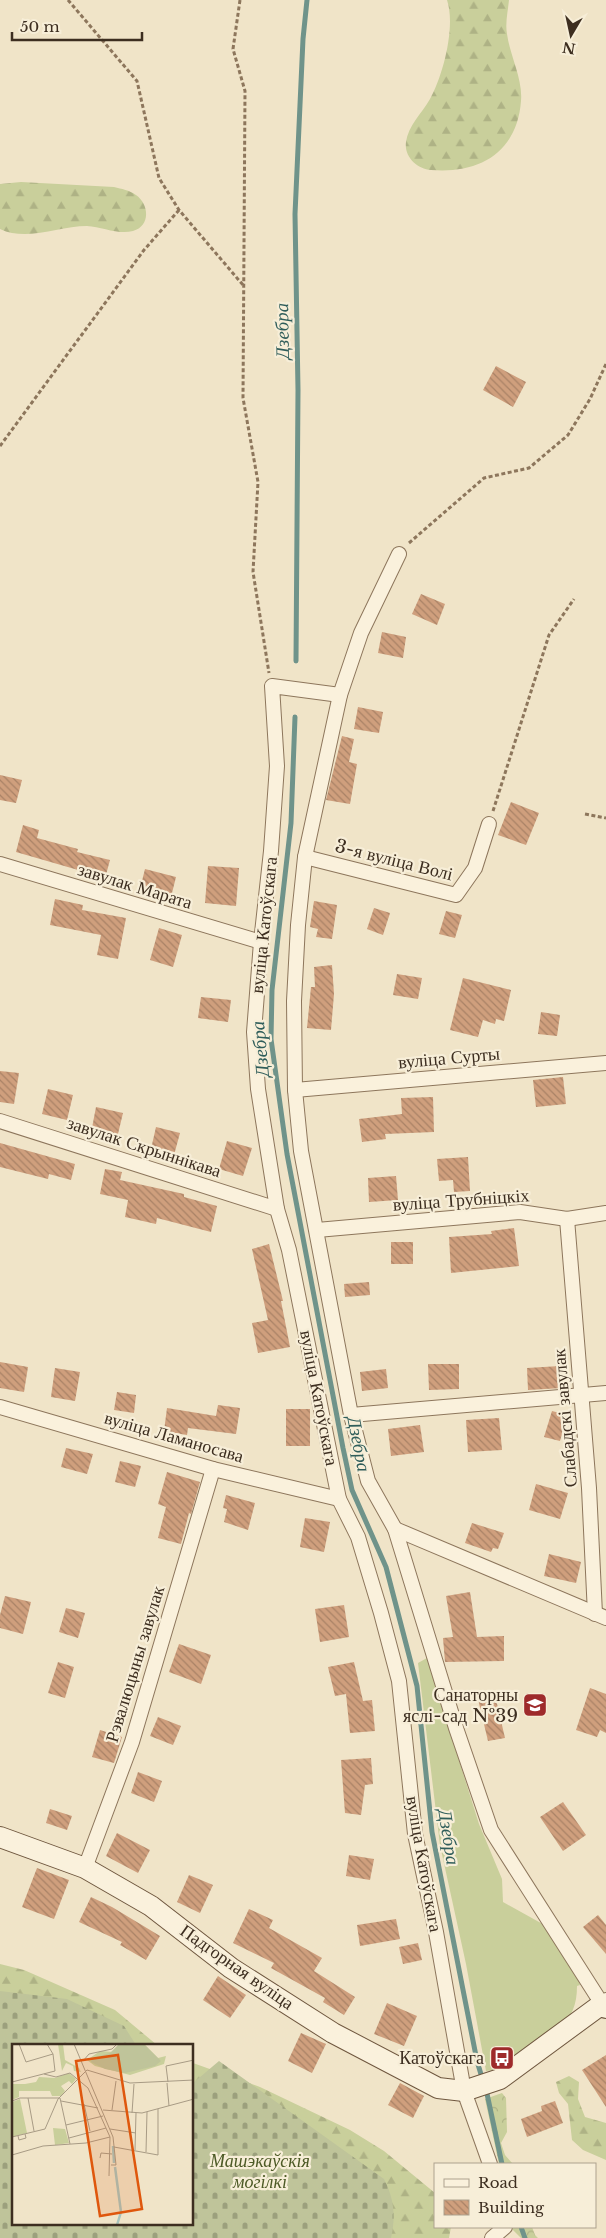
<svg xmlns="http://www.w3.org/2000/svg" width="606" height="2238" font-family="'Libre Baskerville',serif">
  <defs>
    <pattern id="forest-firs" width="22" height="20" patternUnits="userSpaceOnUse" patternTransform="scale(1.25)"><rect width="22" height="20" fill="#c9cf9b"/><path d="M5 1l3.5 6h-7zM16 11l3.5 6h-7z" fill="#aeb285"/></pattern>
    <pattern id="cemetery-stones" width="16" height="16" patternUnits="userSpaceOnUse" patternTransform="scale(1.25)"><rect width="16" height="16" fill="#bfc49a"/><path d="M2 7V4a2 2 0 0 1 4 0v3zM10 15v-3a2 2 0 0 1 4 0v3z" fill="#9ca07d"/></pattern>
    <pattern id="park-crowns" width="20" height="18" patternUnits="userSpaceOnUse" patternTransform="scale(1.25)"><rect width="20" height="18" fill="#c9cf9b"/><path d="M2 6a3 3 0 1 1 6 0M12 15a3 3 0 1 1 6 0" fill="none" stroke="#aeb285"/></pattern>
    <pattern id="building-back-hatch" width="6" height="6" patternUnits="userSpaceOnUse" patternTransform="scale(1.25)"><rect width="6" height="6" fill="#cf9f7d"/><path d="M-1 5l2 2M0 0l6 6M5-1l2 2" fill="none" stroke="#a98266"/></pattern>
  </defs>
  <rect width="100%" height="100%" fill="#f0e4c8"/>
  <path fill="#c9cf9b" d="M427 1658 479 1824 502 1879 503 1902 548 1927 577 1974 580 1985 577 1986C577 2005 572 2017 558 2030L494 2070 486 2071 466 1964 440 1845 418 1663Z"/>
  <g fill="url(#forest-firs)">
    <path d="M447 0H509C508 11 505 23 507 34 510 56 523 79 521 101 517 153 479 174 431 170 417 169 404 157 406 142 408 126 422 113 430 99 443 76 456 26 447 0Z"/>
    <path d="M21 182 114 187C122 189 129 190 136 195 149 204 151 226 133 231 119 235 102 227 87 226 59 226 27 242 0 229V184Z"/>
    <polygon points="0,1964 24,1970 115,2010 157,2045 14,2046 14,2224 192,2224 193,2063 260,2087 350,2130 384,2151 435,2193 435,2227 451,2227 449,2238 0,2238"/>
    <polygon points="569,2076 579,2082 578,2099 585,2117 606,2123 606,2160 583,2150 572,2140 568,2104 559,2093 556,2082"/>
  </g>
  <path fill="url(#cemetery-stones)" d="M0 1991 67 1999 124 2026 136 2045 14 2046V2224H192L193 2083 219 2061 384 2179C394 2198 396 2217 391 2238H0Z"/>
  <g fill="url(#park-crowns)">
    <polygon points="502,2093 506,2098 507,2132 501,2143 505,2155 513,2164 499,2164 485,2099"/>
    <polygon points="510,2227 532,2227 535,2235 538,2238 521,2238"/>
  </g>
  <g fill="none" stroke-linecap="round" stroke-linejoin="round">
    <g stroke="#6f938a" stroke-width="5">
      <polyline points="296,661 298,390 295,214 303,39 307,0"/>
      <polyline points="295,717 291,823 272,990 271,1039 287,1154 343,1448 352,1490 386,1567 417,1686 432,1832 477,2061 483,2081"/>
      <polyline points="486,2089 502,2164"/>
      <polyline points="521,2227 525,2238"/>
    </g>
  </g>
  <g fill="url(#building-back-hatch)">
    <polygon points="496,366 526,382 513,407 483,390"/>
    <polygon points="421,594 445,604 437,625 412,614"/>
    <polygon points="382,632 406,637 403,658 378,653"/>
    <polygon points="358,707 383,712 379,733 354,729"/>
    <polygon points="342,736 354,739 349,762 357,764 350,804 326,800"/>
    <polygon points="0,775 22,780 16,803 0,800"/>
    <polygon points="511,802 539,813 526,845 498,835"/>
    <polygon points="23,825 39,830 37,838 78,849 77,852 110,860 104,882 84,878 85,872 16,852"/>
    <polygon points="208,866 239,868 236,906 205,903"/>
    <polygon points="145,869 176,877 170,901 139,893"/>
    <polygon points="55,899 83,905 82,910 126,918 118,959 97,955 101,935 50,925"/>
    <polygon points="314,901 337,905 332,939 316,937 318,929 310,927"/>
    <polygon points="374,908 390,913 383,935 367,929"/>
    <polygon points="446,911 462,915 455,938 439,934"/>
    <polygon points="159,928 182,935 173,967 150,960"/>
    <polygon points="332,965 334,994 331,1030 307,1028 311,987 315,987 314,967"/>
    <polygon points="397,974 422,978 418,999 393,995"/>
    <polygon points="463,978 511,990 504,1021 496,1019 495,1024 483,1020 478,1037 450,1030"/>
    <polygon points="201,997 231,1000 228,1022 198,1018"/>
    <polygon points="541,1012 560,1015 557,1036 538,1034"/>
    <polygon points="0,1071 19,1073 14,1104 0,1102"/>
    <polygon points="563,1077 566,1104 536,1107 533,1080"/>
    <polygon points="48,1089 73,1095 67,1120 42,1114"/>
    <polygon points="433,1097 434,1132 385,1134 386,1139 362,1142 359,1119 402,1114 401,1098"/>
    <polygon points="96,1107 123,1113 117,1138 91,1133"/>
    <polygon points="156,1127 180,1133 174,1155 151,1149"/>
    <polygon points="227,1141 252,1148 243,1176 219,1169"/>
    <polygon points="0,1143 75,1164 71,1180 49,1174 48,1179 0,1167"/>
    <polygon points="468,1157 470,1191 454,1192 453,1180 439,1181 437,1159"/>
    <polygon points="105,1169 122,1172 120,1180 184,1194 184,1197 217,1206 211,1232 157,1218 156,1224 125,1217 128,1200 100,1194"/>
    <polygon points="396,1176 398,1200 369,1202 368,1178"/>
    <polygon points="514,1228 519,1266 451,1273 449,1237 492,1234 491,1231"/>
    <rect x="391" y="1242" width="22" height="22"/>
    <polygon points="269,1244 283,1301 281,1301 290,1347 258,1353 252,1323 268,1320 252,1249"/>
    <polygon points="369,1282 370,1295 345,1297 344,1284"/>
    <polygon points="0,1362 28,1367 24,1392 0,1388"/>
    <polygon points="428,1364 459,1364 459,1389 429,1390"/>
    <polygon points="560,1366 562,1388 528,1390 527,1368"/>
    <polygon points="55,1368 80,1372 75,1401 51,1397"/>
    <polygon points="386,1369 388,1388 362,1391 360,1372"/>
    <polygon points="117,1392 136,1395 134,1413 114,1410"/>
    <polygon points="218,1405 240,1408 236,1434 188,1428 187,1435 164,1431 167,1408 216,1416"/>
    <rect x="286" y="1409" width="24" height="37"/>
    <polygon points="552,1411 567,1415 560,1441 544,1437"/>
    <polygon points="499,1418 502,1450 468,1452 466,1420"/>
    <polygon points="420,1425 424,1452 391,1456 388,1429"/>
    <polygon points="66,1448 93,1454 87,1474 61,1467"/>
    <polygon points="120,1461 141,1466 135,1487 115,1482"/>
    <polygon points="167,1472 200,1482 191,1514 189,1513 181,1544 158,1538 166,1507 158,1504"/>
    <polygon points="536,1484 568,1493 560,1519 529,1510"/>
    <polygon points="226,1495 255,1503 248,1530 224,1522 227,1509 223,1508"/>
    <polygon points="305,1518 330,1522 324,1552 300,1547"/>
    <polygon points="472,1523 504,1533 498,1549 493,1548 491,1552 465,1543"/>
    <polygon points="549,1554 581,1562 576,1583 544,1576"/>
    <polygon points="470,1592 477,1637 504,1636 504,1661 445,1662 443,1638 453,1637 446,1596"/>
    <polygon points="5,1596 31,1602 23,1634 0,1628 0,1615"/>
    <polygon points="344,1605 349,1637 320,1642 315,1609"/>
    <polygon points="66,1608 85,1613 78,1638 59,1632"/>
    <polygon points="179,1644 211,1655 201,1684 169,1672"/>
    <polygon points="58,1662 74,1667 65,1698 48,1693"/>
    <polygon points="354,1662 363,1701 372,1700 375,1731 350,1733 346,1694 335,1696 328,1667"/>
    <polygon points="590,1688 606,1694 606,1733 600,1730 597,1737 576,1730"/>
    <polygon points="494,1691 505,1738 488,1741 477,1695"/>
    <polygon points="158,1717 181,1726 173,1745 150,1736"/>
    <polygon points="100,1730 122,1737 114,1763 92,1757"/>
    <polygon points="371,1758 373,1784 365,1785 361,1815 345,1813 341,1760"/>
    <polygon points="138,1772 162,1781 154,1802 131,1793"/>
    <polygon points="563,1802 586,1835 563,1851 540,1817"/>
    <polygon points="50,1809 72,1816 67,1830 46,1823"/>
    <polygon points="117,1833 150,1850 138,1873 106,1856"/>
    <polygon points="349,1855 374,1859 370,1880 346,1876"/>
    <polygon points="37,1868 69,1880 54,1919 22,1907"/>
    <polygon points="189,1875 213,1885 200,1913 177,1902"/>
    <polygon points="91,1897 112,1907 160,1936 146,1960 120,1945 122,1942 79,1922"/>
    <polygon points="249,1909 273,1920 269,1928 322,1958 314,1971 355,1997 344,2015 323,2002 325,1998 271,1968 274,1963 233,1943"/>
    <polygon points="598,1915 606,1925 606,1954 583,1927"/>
    <polygon points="396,1919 400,1939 360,1946 357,1925"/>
    <polygon points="418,1943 422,1960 403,1964 399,1947"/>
    <polygon points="218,1976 246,1995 230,2018 203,2000"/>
    <polygon points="387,2003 417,2016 404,2046 374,2034"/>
    <polygon points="301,2033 326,2044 312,2073 288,2061"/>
    <polygon points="606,2055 606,2107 582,2070"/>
    <polygon points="400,2083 424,2096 413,2118 388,2105"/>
    <polygon points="555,2101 563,2123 527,2137 521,2119 542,2111 541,2106"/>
  </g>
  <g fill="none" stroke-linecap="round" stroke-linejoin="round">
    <defs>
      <g id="street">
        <polyline points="399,554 361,633 340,695 305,857 298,925 294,1001 295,1090 301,1151 351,1415 368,1481 395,1529 456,1728 491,1830 602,2004 606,2000"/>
        <polyline points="340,695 272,686 277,766 271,851 261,942 254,1032 258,1089 277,1209 289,1250 339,1499 358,1537 381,1613 399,1681 415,1834 436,1932 464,2091 490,2164"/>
        <polyline points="305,857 456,895 475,868 489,824"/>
        <polyline points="0,864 261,942"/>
        <polyline points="295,1090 606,1063"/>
        <polyline points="0,1121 277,1209"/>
        <polyline points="567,1219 589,1488 595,1614"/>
        <polyline points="317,1230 520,1212 567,1219 606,1213"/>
        <polyline points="0,1407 213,1469 339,1499"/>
        <polyline points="351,1415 606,1393"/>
        <polyline points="395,1529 606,1618"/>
        <polyline points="85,1868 132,1742 213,1469"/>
        <polyline points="492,2238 505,2227"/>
      </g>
      <polyline id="secondary" points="0,1837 85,1868 151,1906 231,1968 333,2033 438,2088 464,2091 500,2079 602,2004 606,2008"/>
    </defs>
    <use href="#street" stroke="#8d765c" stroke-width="16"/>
    <use href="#secondary" stroke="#6f573f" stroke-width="22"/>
    <g stroke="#8d765c" stroke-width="3" stroke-dasharray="4 2.5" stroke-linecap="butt">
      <polyline points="68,0 137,81 159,178 179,210 243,285"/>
      <polyline points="240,0 233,49 245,91 243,398 258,482 253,572 269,673"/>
      <polyline points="0,446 144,250 179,210"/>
      <polyline points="409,543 484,478 529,468 568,435 590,399 606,364"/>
      <polyline points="493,811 549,635 574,599"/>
      <polyline points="585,814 606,818"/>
    </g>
    <use href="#street" stroke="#faf1dc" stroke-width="14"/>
    <use href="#secondary" stroke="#faf1dc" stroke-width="20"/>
  </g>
  <defs>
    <symbol id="school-square" viewBox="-11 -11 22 22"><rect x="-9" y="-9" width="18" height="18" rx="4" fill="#9e2a2b" stroke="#f7eed8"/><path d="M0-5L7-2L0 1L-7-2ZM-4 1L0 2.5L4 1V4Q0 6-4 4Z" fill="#fff"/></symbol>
    <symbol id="bus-square" viewBox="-11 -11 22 22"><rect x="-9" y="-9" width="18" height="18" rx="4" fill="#9e2a2b" stroke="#f7eed8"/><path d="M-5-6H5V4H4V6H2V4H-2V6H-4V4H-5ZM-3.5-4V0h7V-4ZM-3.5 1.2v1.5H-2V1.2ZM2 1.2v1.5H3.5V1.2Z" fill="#fff"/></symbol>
  </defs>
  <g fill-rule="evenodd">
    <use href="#school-square" x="521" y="1691" width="28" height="28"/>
    <use href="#bus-square" x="488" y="2044" width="28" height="28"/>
  </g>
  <g text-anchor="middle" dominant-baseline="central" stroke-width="4.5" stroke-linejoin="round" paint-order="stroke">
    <g font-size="18" fill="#3d2e20" stroke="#f7eed8">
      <text transform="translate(394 860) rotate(14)">3-я вуліца Волі</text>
      <text transform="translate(135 886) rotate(17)">завулак Марата</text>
      <text transform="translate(264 925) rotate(-84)">вуліца Катоўскага</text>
      <text transform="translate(449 1058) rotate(-5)">вуліца Сурты</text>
      <text transform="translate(144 1147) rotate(18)">завулак Скрыннікава</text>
      <text transform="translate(461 1200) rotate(-4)">вуліца Трубніцкіх</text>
      <text transform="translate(319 1398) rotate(79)">вуліца Катоўскага</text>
      <text transform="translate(565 1418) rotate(-95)">Слабадскі завулак</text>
      <text transform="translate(174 1437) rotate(16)">вуліца Ламаносава</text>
      <text transform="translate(135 1664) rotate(-73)">Рэвалюцыны завулак</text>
      <text transform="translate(424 1864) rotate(80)">вуліца Катоўскага</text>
      <text transform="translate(237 1967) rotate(35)">Падгорная вуліца</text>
    </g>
    <g font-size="18" fill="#3d2e20" stroke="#f7eed8" text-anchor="end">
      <text x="518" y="1695">Санаторны<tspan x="518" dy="21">яслі-сад №39</tspan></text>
      <text x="484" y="2058">Катоўскага</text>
    </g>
    <g font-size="18" font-style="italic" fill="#4d5a26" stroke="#f7eed8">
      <text x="260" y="2161">Машэкаўскія<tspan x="260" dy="21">могілкі</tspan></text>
    </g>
    <g font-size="19" font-style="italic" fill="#2f5d5a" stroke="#f7eed8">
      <text transform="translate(282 331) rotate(-91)">Дзебра</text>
      <text transform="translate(260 1049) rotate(-95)">Дзебра</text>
      <text transform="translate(359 1444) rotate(79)">Дзебра</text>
      <text transform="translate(449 1837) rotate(81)">Дзебра</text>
    </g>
  </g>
  <g transform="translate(12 2044)">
    <rect width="181" height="181" fill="#f0e4c8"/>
    <path d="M46 0H51L53 16 67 24 69 28 62 27 61 22 54 19 50 27ZM132 0 146 14 154 12 152 20 118 31 83 22 75 16 88 7 102 8Z" fill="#c9cf9b"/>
    <path d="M107 0H132L149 17 143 22 113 29 93 25 79 18 80 14 98 9Z" fill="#bfc49a"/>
    <path d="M57 29 64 35 60 40 57 37 49 42 53 47 49 52H40L38 47H7V53L0 56V40H13L24 38 27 33 43 34ZM8 55 15 89 0 93V58ZM41 84 53 85 57 99 43 101Z" fill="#c9cf9b"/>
    <path fill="none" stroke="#a9c4bc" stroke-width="2.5" d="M101 102 102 119M103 123 109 168 105 181"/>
    <path fill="none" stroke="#a89b85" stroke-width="1" d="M7 0 14 18 41 10M62 0 101 93 104 121H99M71 17 77 10 100 5 105 0M32 30 44 33 58 29 76 44 98 93 97 132M0 38 43 27 41 10 35 0M156 38 154 22 182 16M155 39 157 62M16 54 22 87M48 54 58 100M0 57 8 54H48M49 57 86 64M72 60 78 87M91 66 130 69 182 55M100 66 104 37M120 69 122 40M54 81 91 72M98 85 124 89M6 92 7 96 14 94 13 90M0 93 33 85 46 55 75 26 118 39 182 36M57 94 94 84M102 103 146 111V65M123 106 124 69M134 108 135 68M0 111 31 102 74 99 98 93M88 114 89 109 100 110"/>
    <path fill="#df570d" fill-opacity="0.15" stroke="#df570d" stroke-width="2.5" d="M106 11 130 165 88 172 64 17Z"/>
    <rect width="181" height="181" fill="none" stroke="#3d2e20" stroke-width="2.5"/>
  </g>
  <rect x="434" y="2163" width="162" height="65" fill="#f7eed8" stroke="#ada18e"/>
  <rect x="444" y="2179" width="25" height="8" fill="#faf1dc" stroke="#ada18e"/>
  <text x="478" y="2188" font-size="15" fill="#3d2e20">Road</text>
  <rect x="444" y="2200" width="25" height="15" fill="url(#building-back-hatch)" stroke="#ada18e"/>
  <text x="478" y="2213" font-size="15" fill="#3d2e20">Building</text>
  <g transform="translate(571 35) rotate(189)" stroke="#f7eed8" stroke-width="4" paint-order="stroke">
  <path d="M0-4L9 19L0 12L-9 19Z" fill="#3d2e20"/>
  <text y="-8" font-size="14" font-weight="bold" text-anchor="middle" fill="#3d2e20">N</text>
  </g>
  <path d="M12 32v8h130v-8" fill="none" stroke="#3d2e20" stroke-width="2.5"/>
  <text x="20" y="32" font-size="15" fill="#3d2e20" stroke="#f7eed8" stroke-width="4" paint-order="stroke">50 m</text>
</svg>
